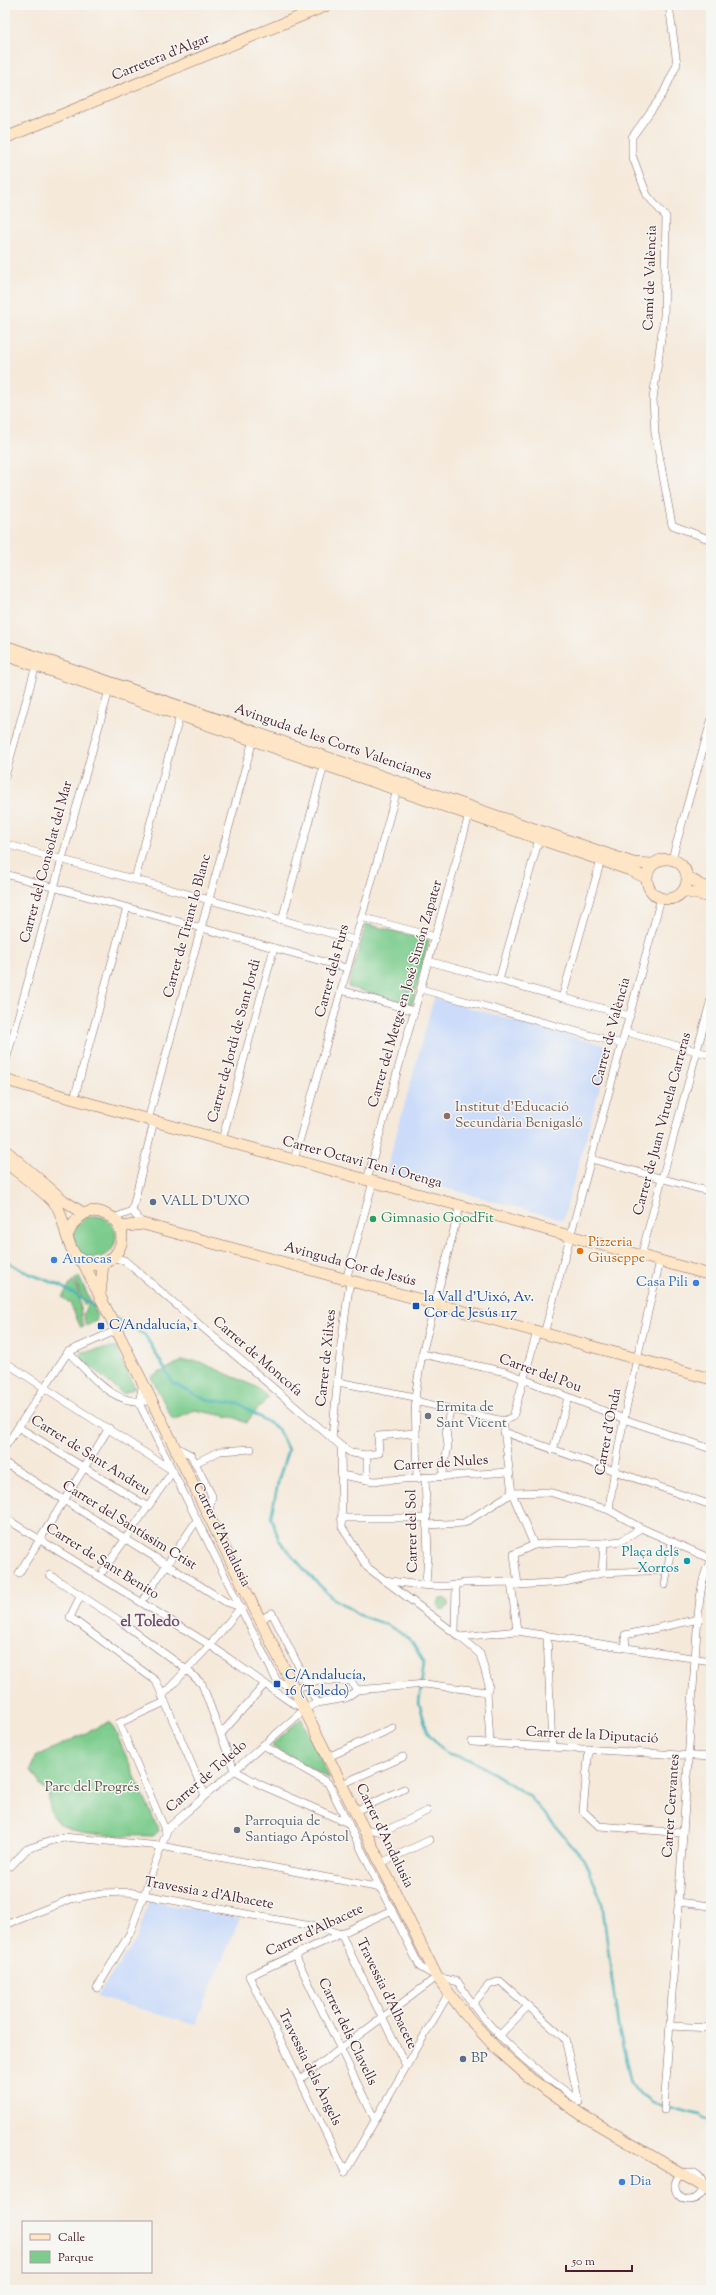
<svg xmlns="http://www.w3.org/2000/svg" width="716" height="2295" font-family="'Sorts Mill Goudy',serif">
  <rect width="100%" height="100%" fill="#f6f6f2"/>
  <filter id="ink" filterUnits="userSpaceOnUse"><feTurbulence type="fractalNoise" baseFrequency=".025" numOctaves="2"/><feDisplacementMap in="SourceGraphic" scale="8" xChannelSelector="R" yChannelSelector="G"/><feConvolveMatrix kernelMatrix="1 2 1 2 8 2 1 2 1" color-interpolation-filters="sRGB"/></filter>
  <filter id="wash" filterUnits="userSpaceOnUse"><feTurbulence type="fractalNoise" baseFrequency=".012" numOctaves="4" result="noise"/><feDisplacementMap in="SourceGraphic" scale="16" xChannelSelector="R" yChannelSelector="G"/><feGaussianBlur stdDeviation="0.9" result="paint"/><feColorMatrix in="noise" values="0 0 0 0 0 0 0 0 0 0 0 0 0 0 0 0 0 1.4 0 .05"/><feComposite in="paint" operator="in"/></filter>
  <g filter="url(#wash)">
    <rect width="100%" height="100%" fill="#f5e9da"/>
    <g fill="#cbdbf9">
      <polygon points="434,998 611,1047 563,1220 386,1172"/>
      <polygon points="149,1901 240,1918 195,2025 97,1996 137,1938"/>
    </g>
    <g fill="#7ccc8d" stroke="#63765c">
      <polygon points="366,924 429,940 412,1005 348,987"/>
      <circle cx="95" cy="1237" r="21"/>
      <polygon points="79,1277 90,1300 84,1305 75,1279"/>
      <path d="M73 1280C82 1296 79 1310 83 1327L81 1328 70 1303 62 1297Z"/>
      <polygon points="90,1301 97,1316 96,1321 86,1326 83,1314"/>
      <polygon points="116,1347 135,1388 123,1394 79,1357 81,1352"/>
      <polygon points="182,1361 198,1361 256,1387 268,1397 246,1423 236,1418 194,1410 173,1420 151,1377"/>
      <circle cx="443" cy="1604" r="5.5"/>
      <polygon points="301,1718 330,1779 271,1746"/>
      <path d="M109 1722 112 1724 159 1831 153 1836C131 1835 67 1839 54 1818 49 1811 49 1800 48 1791L41 1786 31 1770 35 1757Z"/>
    </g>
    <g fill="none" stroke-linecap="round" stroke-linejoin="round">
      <g stroke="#40b1b8" stroke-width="2.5">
        <polyline points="5,1260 23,1271 61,1286 102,1311"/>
        <polyline points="115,1318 145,1335 173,1383 204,1399 240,1404 278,1429 288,1450 279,1478 271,1517 279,1540 309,1575 333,1598 359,1615 387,1625 409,1638 424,1662 419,1703 428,1733 446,1753 472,1760 529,1796 586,1862 602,1902 618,2026 631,2083 640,2094 656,2104 700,2115 711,2122"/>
      </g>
    </g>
  </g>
  <g filter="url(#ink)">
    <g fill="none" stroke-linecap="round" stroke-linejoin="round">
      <defs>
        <g id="street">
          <polyline points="669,5 677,64 663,94 632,137 632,155 647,195 666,217 664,316 653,399 655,433 672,525 711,540"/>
          <polyline points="5,777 36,665"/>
          <polyline points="5,844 355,940"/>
          <polyline points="672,859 711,721"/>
          <polyline points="5,874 347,968"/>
          <polyline points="135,879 180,715"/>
          <polyline points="361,917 435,937"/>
          <polyline points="282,920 324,765"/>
          <polyline points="428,961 630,1016"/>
          <polyline points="499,980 539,839"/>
          <polyline points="421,989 622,1044"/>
          <polyline points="341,990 414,1011"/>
          <polyline points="562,998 601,860"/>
          <polyline points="626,1032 711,1055"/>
          <polyline points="5,1064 109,690"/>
          <polyline points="74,1099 127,907"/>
          <polyline points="148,1120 253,740"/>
          <polyline points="222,1140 274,948"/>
          <polyline points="591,1159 711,1192"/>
          <polyline points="294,1160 397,790"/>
          <polyline points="367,1180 469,815"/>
          <polyline points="132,1211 154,1121"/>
          <polyline points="132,1211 143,1224"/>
          <polyline points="114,1218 132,1211"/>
          <polyline points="641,1256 711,999"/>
          <polyline points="113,1258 124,1260 341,1446 342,1527 367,1567 460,1637 480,1654 489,1685 487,1692 490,1743"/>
          <polyline points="346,1280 373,1182"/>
          <polyline points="544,1334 661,898"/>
          <path d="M68 1352C91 1375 115 1409 152 1400"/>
          <polyline points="422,1354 506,1372 624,1419 711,1449"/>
          <polyline points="5,1362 173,1471 103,1571"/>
          <polyline points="338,1382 415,1397"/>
          <polyline points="143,1383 139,1403 277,1681 295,1689 318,1680 351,1681 357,1690"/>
          <polyline points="415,1397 419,1402 503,1421"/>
          <polyline points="503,1421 512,1493 534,1545"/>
          <polyline points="503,1421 513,1417 537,1332"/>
          <polyline points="18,1427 148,1507"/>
          <polyline points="504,1432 711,1505"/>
          <polyline points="332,1439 341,1344 350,1281"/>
          <polyline points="174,1446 191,1455 212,1496 208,1515"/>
          <polyline points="341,1446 351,1453 367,1455 367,1480"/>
          <polyline points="5,1447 68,1352 117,1330"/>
          <polyline points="553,1450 568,1398"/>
          <polyline points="367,1455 379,1453 378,1436 416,1433"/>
          <polyline points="5,1463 226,1602 241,1607 210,1645 162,1696"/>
          <polyline points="195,1463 220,1451 251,1449"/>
          <polyline points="341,1475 374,1481 509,1472"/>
          <polyline points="425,1477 428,1554 426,1584"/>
          <polyline points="442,1477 448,1446 446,1430 450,1410"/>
          <polyline points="417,1479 415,1397 422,1354 460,1206"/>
          <path d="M609 1510C619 1426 641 1343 660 1261"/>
          <polyline points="5,1518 210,1645 289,1701 304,1709"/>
          <polyline points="341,1518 426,1518"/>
          <polyline points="426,1525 464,1523 512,1493 549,1492 609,1510 641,1528 711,1559"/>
          <polyline points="19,1573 109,1428"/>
          <polyline points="602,1573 604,1543"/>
          <polyline points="50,1575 120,1621 187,1670 202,1684 234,1770 261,1785 348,1823"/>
          <path d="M384 1580C406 1583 442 1590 463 1583L511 1582 518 1585 565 1582 602 1573 667 1570"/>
          <polyline points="511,1582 517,1631"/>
          <polyline points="518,1585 514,1554 534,1545 553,1543 604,1543 621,1541 641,1528"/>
          <polyline points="665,1585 672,1541"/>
          <polyline points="81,1595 70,1617 156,1681 205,1795"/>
          <polyline points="145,1597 197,1520"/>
          <polyline points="455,1633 456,1585"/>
          <polyline points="547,1636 552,1747"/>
          <polyline points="460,1637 517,1631 711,1661"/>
          <polyline points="626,1648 625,1635 699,1619"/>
          <polyline points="165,1702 119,1723 166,1832"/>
          <polyline points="317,1703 346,1698 357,1690 425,1684 487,1692"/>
          <polyline points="221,1734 265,1684"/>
          <polyline points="472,1742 711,1757"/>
          <path d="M263 1745 328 1783 420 1967 437 1977 458 1982C488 2032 532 2068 579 2101"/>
          <polyline points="589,1749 583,1811 599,1826 683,1833"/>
          <polyline points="328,1757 393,1728"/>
          <polyline points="342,1784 403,1757"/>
          <polyline points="355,1811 404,1789"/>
          <polyline points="366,1833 372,1830 383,1832 427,1811"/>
          <polyline points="381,1863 430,1840"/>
          <polyline points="11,1866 27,1849 63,1837 161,1846 381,1888"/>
          <polyline points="678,1902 711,1906"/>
          <polyline points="5,1925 71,1899 102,1893 128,1892 322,1928 341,1934"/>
          <polyline points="341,1934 406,2066"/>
          <polyline points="295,1955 375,2120"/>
          <polyline points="97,1988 130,1933 168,1828 305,1709 317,1703 272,1613 260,1620"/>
          <polyline points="472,2005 489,1985 500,1981 565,2039 579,2102"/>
          <polyline points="670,2026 711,2028"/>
          <polyline points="499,2036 528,2006"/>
          <polyline points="300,2079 437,1977"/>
          <path d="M664 2110 695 1659C697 1637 698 1576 711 1561"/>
          <circle cx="689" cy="2186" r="14"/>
          <polyline points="345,2172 249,1976 392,1910"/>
          <polyline points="345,2172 449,1993"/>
        </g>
        <g id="secondary">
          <polyline points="5,138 328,5"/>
          <polyline points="5,646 633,863 652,864"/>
          <polyline points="5,655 630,870 646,878"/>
          <circle cx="667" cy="879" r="20"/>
          <polyline points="687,876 700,885 711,888"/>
          <polyline points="683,891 711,897"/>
          <polyline points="5,1080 711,1275"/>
          <polyline points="5,1150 63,1200 83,1213"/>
          <path d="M5 1162C16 1171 52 1197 58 1208 67 1226 67 1265 94 1265 113 1265 127 1245 120 1227 118 1221 113 1217 107 1215 89 1205 75 1217 68 1234"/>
          <polyline points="120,1227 143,1224 711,1379"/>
          <polyline points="83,1262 437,1977 464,2013 496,2048 532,2080 582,2115 711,2191"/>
          <polyline points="100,1295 103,1264"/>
        </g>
      </defs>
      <use href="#street" stroke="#866668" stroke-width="8"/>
      <use href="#secondary" stroke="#866668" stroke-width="12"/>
      <use href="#street" stroke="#fff" stroke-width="7"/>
      <use href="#secondary" stroke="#fde5c5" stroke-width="11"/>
    </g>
  </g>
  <circle fill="#8d6e63" stroke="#f6f6f2" stroke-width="1.5" cx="447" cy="1116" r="4"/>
  <g fill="#5c6f8a" stroke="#f6f6f2" stroke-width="1.5">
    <circle cx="153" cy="1202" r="4"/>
    <circle cx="463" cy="2059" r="4"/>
  </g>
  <circle fill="#2e9e5b" stroke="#f6f6f2" stroke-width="1.5" cx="373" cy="1219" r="4"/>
  <circle fill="#e8710a" stroke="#f6f6f2" stroke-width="1.5" cx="580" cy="1251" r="4"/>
  <g fill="#3f7fe0" stroke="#f6f6f2" stroke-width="1.5">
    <circle cx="54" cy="1260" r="4"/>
    <circle cx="696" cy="1283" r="4"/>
    <circle cx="622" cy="2182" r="4"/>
  </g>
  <g fill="#1a4fb4" stroke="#f6f6f2" stroke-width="1.5">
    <rect x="412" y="1302" width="8" height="8" rx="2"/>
    <rect x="97" y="1322" width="8" height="8" rx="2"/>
    <rect x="273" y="1680" width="8" height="8" rx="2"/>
  </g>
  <g fill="#6b7280" stroke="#f6f6f2" stroke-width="1.5">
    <circle cx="428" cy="1416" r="4"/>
    <circle cx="237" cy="1830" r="4"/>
  </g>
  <circle fill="#0f9aa8" stroke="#f6f6f2" stroke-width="1.5" cx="687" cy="1561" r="4"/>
  <g text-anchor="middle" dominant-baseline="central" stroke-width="3" stroke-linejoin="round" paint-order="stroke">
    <g font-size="14" fill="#4a1f2b" stroke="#f6f6f2">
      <text transform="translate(161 58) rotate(-22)">Carretera d'Algar</text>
      <text transform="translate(651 278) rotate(-88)">Camí de València</text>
      <text transform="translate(333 743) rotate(19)">Avinguda de les Corts Valencianes</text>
      <text transform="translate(47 862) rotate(-75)">Carrer del Consolat del Mar</text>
      <text transform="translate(188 926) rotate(-75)">Carrer de Tirant lo Blanc</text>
      <text transform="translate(333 971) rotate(-75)">Carrer dels Furs</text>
      <text transform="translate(406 994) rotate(-74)">Carrer del Metge en José Simón Zapater</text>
      <text transform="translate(612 1032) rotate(-75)">Carrer de València</text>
      <text transform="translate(235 1041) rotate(-75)">Carrer de Jordi de Sant Jordi</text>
      <text transform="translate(663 1124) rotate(-75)">Carrer de Juan Viruela Carreras</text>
      <text transform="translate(362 1163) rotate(15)">Carrer Octavi Ten i Orenga</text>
      <text transform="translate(350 1265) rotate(15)">Avinguda Cor de Jesús</text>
      <text transform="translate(257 1357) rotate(41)">Carrer de Moncofa</text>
      <text transform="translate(327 1358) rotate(-84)">Carrer de Xilxes</text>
      <text transform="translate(540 1374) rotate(20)">Carrer del Pou</text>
      <text transform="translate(609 1432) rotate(-79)">Carrer d'Onda</text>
      <text transform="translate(90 1456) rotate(32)">Carrer de Sant Andreu</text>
      <text transform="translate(441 1464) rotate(-4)">Carrer de Nules</text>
      <text transform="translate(129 1526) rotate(32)">Carrer del Santíssim Crist</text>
      <text transform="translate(413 1531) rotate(-91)">Carrer del Sol</text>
      <text transform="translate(221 1535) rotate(64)">Carrer d'Andalusia</text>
      <text transform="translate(102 1562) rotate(32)">Carrer de Sant Benito</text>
      <text transform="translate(592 1736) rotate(3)">Carrer de la Diputació</text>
      <text transform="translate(207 1777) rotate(-41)">Carrer de Toledo</text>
      <text transform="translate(672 1806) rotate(-86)">Carrer Cervantes</text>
      <text transform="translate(384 1836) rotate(64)">Carrer d'Andalusia</text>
      <text transform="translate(209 1894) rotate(10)">Travessia 2 d'Albacete</text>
      <text transform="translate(315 1931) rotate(-25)">Carrer d'Albacete</text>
      <text transform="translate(386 1994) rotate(64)">Travessia d'Albacete</text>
      <text transform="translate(347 2032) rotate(64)">Carrer dels Clavells</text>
      <text transform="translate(309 2068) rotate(64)">Travessia dels Àngels</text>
    </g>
    <g font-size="14" fill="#785e54" stroke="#f6f6f2" text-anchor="start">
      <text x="455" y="1108">Institut d'Educació<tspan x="455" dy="16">Secundària Benigasló</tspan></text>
    </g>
    <g font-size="14" fill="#4e5e75" stroke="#f6f6f2" text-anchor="start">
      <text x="161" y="1202">VALL D'UXO</text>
      <text x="471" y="2059">BP</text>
    </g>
    <g font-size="14" fill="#27864d" stroke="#f6f6f2" text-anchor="start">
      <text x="381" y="1219">Gimnasio GoodFit</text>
    </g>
    <g font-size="14" fill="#c56008" stroke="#f6f6f2" text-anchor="start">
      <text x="588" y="1243">Pizzeria<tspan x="588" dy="16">Giuseppe</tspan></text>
    </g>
    <g font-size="14" fill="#366cbe" stroke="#f6f6f2" text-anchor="start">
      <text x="62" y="1260">Autocas</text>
      <text x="688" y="1283" text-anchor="end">Casa Pili</text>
      <text x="630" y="2182">Dia</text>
    </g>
    <g font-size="14" fill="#164399" stroke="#f6f6f2" text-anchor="start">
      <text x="424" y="1298">la Vall d'Uixó, Av.<tspan x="424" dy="16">Cor de Jesús 117</tspan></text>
      <text x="109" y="1326">C/Andalucía, 1</text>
      <text x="285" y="1676">C/Andalucía,<tspan x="285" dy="16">16 (Toledo)</tspan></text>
    </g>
    <g font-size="14" fill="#5b616d" stroke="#f6f6f2" text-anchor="start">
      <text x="436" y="1408">Ermita de<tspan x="436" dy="16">Sant Vicent</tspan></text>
      <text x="245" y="1822">Parroquia de<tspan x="245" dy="16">Santiago Apóstol</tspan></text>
    </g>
    <g font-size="14" fill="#0d838f" stroke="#f6f6f2" text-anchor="end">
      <text x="679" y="1553">Plaça dels<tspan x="679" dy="16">Xorros</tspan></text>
    </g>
    <g font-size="14" fill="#595348" stroke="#f6f6f2">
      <text x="92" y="1788">Parc del Progrés</text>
    </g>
    <g font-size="15" font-weight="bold" fill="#734d6f" stroke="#f6f6f2">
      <text x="150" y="1622">el Toledo</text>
    </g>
  </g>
  <rect width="716" height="2295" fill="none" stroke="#f6f6f2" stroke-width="20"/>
  <rect x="22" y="2221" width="130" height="52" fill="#f6f6f2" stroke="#b1a0a2"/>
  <rect x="30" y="2234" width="20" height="6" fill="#fde5c5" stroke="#b1a0a2"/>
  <text x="58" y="2241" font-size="12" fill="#4a1f2b">Calle</text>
  <rect x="30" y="2251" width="20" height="12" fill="#7ccc8d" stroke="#b1a0a2"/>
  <text x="58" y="2261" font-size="12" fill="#4a1f2b">Parque</text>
  <path d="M566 2265v6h66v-6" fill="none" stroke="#4a1f2b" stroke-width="2"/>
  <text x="572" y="2265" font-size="12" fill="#4a1f2b" stroke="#f6f6f2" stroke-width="3" paint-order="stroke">50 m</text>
</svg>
